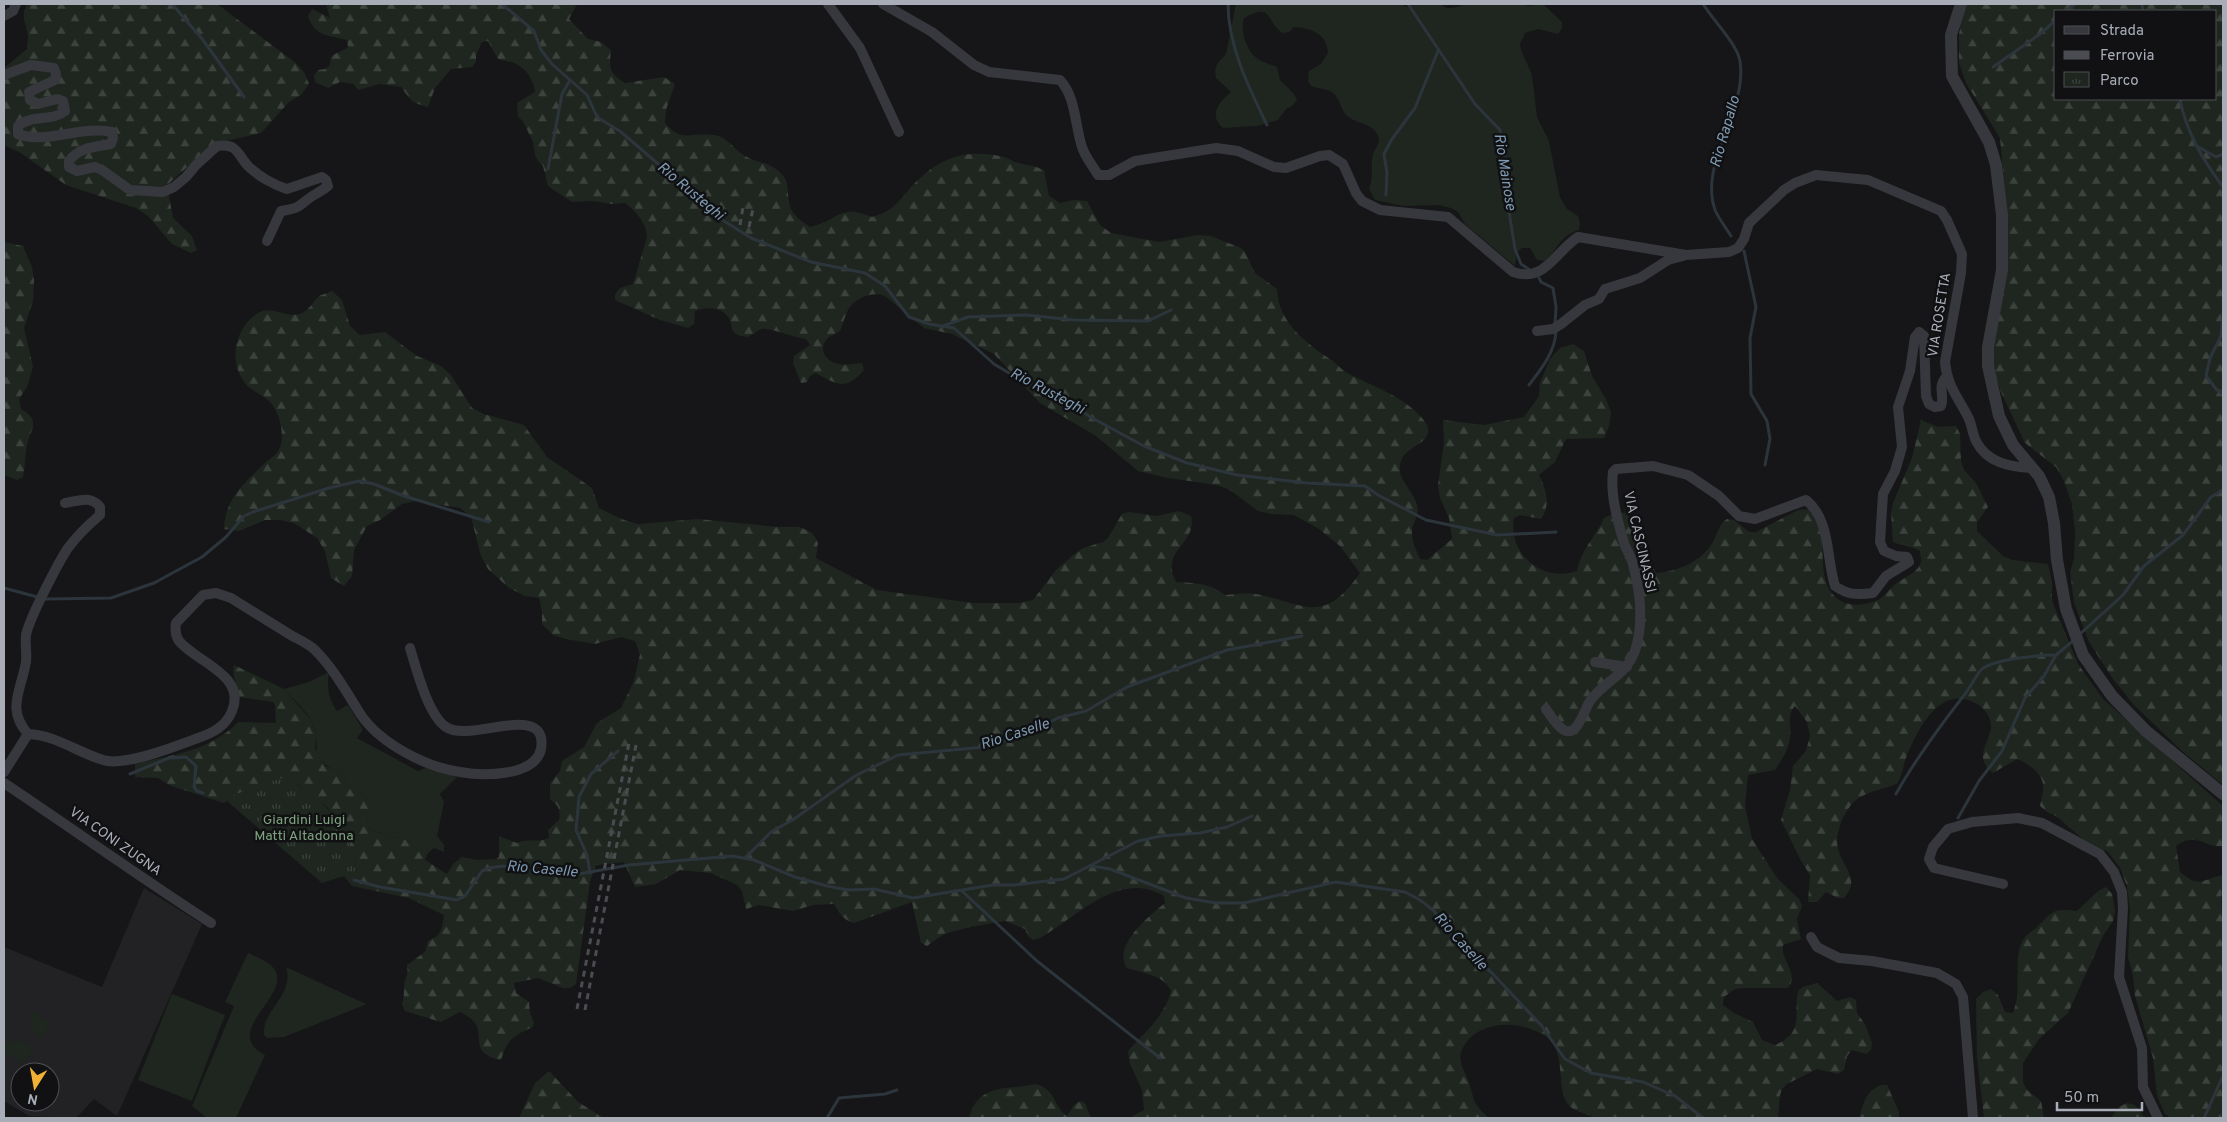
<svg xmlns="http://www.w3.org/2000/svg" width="2227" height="1122" font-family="Overpass,sans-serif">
  <defs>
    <pattern id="forest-firs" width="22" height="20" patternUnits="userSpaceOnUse" patternTransform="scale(1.25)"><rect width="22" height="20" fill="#1e261f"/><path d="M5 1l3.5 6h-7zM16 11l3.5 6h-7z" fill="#3c433d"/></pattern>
    <pattern id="park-tufts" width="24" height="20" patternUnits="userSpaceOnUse" patternTransform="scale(1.25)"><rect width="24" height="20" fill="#1e261f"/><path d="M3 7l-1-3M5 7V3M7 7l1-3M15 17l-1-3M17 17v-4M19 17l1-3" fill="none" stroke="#3c433d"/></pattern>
  </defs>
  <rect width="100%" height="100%" fill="#161618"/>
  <path fill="#222225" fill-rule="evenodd" d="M144 888 202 924 117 1116 94 1099 76 1118 29 1116 4 1101V947L102 987ZM20 1072H50V1102H20Z"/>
  <g fill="#1e261f">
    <path d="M1236 4H1400L1408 7 1412 4H1440L1447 8H1453L1467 4H1523L1528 6 1543 4 1562 22V28L1558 34 1538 29 1525 33 1520 44 1521 50 1532 75 1537 117 1549 141 1560 197 1567 209 1578 216 1580 223 1579 230C1558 236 1559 250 1544 261L1537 260 1530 248H1522L1517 252 1515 266 1465 224 1458 212 1451 208 1438 205 1403 206 1375 200 1369 189C1374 177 1370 165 1373 154 1375 148 1381 143 1378 136 1374 124 1359 124 1350 118 1340 112 1341 99 1333 93 1321 84 1304 94 1309 71L1321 64 1328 53C1327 33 1310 28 1294 27L1289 32 1282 33C1265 20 1273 2 1244 18 1240 30 1246 51 1258 59 1263 63 1271 64 1277 67L1280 80 1294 94 1297 100 1292 106 1286 109 1278 120 1257 126 1223 128C1208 115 1219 102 1231 92L1216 78 1215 71 1217 64 1226 54Z"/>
    <path d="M329 672C327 688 328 698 337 711L348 705 363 730 357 738 418 771 428 767 457 777 440 794 444 802 437 836 444 845V852L434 848 428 853 425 860 417 849 406 840 370 830 367 823 370 801 347 784 339 771C305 760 323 745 312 722 306 710 293 699 284 689L309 682Z"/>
    <path d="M248 953C256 957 270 962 275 970 291 996 220 1032 265 1055L236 1118H207L192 1106 234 1006 225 1002Z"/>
    <path d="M286 967 366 1004H367L284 1037 267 1038 264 1035C261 1011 295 995 286 967Z"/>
    <polygon points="172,994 225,1015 192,1101 138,1080"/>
    <polygon points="30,1009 50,1023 40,1038 31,1031"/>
    <polygon points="22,1040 34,1048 23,1064 4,1050 4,1044"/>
  </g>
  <g fill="url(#forest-firs)" fill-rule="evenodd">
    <path d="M28 4H217L296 63 304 72 309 84 301 95 289 102 261 133 213 144 167 185 173 218 192 236 197 250 191 253 172 244 148 216 136 208 66 185 19 152 4 145V68L27 49C27 45 28 40 28 36 27 25 19 14 28 4Z"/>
    <path d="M326 4H577L569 19 588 39 601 42 611 50C609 68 609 73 625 83L664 77 675 84 666 110 665 123C683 144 691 131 714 135 728 137 734 150 745 156 753 161 763 162 771 166 795 180 784 189 791 209 795 217 803 222 810 227 840 220 839 203 872 217 897 210 899 199 916 182 943 156 967 149 1004 157 1009 158 1013 162 1018 163 1028 165 1035 166 1044 170L1049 196 1060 203 1074 200 1087 201 1100 225 1111 233 1159 242 1198 235 1211 236 1241 248 1245 252 1255 273 1277 289C1278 323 1307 344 1333 361 1338 365 1342 370 1347 373 1372 386 1403 396 1422 418 1443 442 1405 445 1401 461 1395 480 1413 488 1417 505 1420 516 1411 524 1412 534 1412 543 1417 551 1420 559L1427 560 1452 539 1449 518 1440 498 1438 485 1444 443 1443 420 1484 425 1524 417 1539 396 1540 383 1550 359 1560 348 1573 344 1584 351 1592 376 1606 399 1611 412 1609 426 1604 438 1566 439 1555 462 1539 475C1546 488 1551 506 1541 519L1520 515 1514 518C1507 554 1543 583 1577 571 1581 550 1596 536 1604 518 1612 514 1621 511 1630 514L1656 573C1679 571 1701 562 1713 542 1718 533 1718 525 1727 519L1734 520 1749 532H1756L1798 510 1812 509C1833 534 1810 583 1841 601 1851 607 1867 605 1878 600 1885 596 1891 587 1898 582 1906 577 1918 572 1921 562 1922 559 1920 555 1920 551 1911 546 1902 546 1893 542L1891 513 1893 503 1912 458 1921 420 1938 427 1956 426 1960 434 1961 461 1964 470 1976 483 1988 507 1977 522V531L2003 556 2012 560 2048 564 2052 582V601L2078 664 2103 699 2223 806V846C2204 848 2197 831 2176 846L2180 872C2200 889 2203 879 2223 875L2221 902 2223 923V1116L2221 1118H2171L2165 1114 2157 1096 2153 1058 2135 996 2133 976 2128 957 2130 910 2127 886 2120 868 2108 852 2083 839 2056 816 2047 812 2040 806C2041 799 2044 791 2043 785 2042 773 2028 763 2017 759L1993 773C1988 769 1984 765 1983 758 1982 748 1990 738 1991 728 1992 709 1972 697 1954 699 1931 702 1915 736 1907 755 1903 765 1903 775 1897 784 1886 788 1871 791 1860 797 1846 805 1834 833 1838 849 1843 868 1861 879 1844 898H1838L1826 892 1817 902H1808L1810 875 1800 859 1781 820 1790 790 1793 766 1806 751 1810 736 1807 722 1795 706C1786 716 1792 725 1790 737 1789 749 1782 760 1775 770L1748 775 1745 806 1752 839 1777 878 1800 900 1802 906 1797 919 1801 939 1783 945C1780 961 1800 973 1788 988H1742L1735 989 1724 997 1723 1005 1734 1013 1753 1022 1762 1040 1775 1045C1805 1032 1793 1017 1798 991L1803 987 1817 983 1837 1001 1850 997 1856 1000 1857 1013 1865 1024 1872 1043 1871 1050 1866 1054 1852 1050 1847 1056 1844 1070 1838 1074 1817 1069 1787 1084 1782 1089 1780 1095 1778 1118H1597C1590 1115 1579 1113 1572 1108 1552 1093 1571 1049 1542 1034 1520 1022 1489 1020 1470 1038 1465 1043 1460 1051 1460 1058 1461 1067 1466 1074 1469 1083 1475 1102 1473 1104 1489 1118H1129L1144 1110 1142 1090 1130 1064 1128 1051C1144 1033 1165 1016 1171 991 1164 975 1143 973 1127 968 1112 946 1149 916 1165 903L1164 896C1119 869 1077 917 1040 938L1033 940 1028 936 1025 929 1005 921 970 927 944 934 927 946 921 943 912 902 854 923C843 920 839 913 834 904L813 905 793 911 759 905 746 909 742 891 737 885 711 873 680 870 656 884 635 887 624 862 596 865 590 882 576 984 570 988H563L538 978 514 983 516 993 529 1002 530 1013 534 1023 533 1027C514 1035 507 1040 501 1060 460 1051 497 1029 460 1012L441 1022 405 1011 402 1004C404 997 404 993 404 986 405 977 409 976 407 965L425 952 428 941C442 935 442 929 444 915L409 898 352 886 344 876 356 871 347 838 327 807 298 785 236 794 224 803 171 786 158 778 135 777V764C171 755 211 751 238 722L276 723 275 705 273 702 239 697 233 672 234 665 284 689 311 720 316 734 315 748 321 761 325 766 339 771 347 784 370 801 372 809C367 817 366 821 370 830L406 840 417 849 425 860 447 874 453 864 462 857 477 860 496 859 499 857V836L517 843C527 838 539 843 549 838L548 830 559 820C561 809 558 805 550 799V783L560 771 562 761 584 747 597 723 621 708 634 681 640 654 635 641 621 637 595 644 566 639 553 635 542 624V611L539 598 525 596 509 588 488 569 481 556 471 517 460 508 416 501 402 504 380 520 367 526 354 550 352 576 344 586 331 578 325 551 317 538 294 523 280 520H265L239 531 224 529C225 499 244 483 265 463 273 456 278 455 281 444 284 430 279 411 269 401 262 394 251 391 245 383 228 362 235 327 258 313 272 305 284 318 299 314 308 312 312 303 318 297 322 294 328 293 332 291L342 300 350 326 360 335 385 332 417 356 441 366 451 375 472 408 484 414 524 425 547 457 592 488 599 508 605 511 624 520 638 524 698 519 778 527H799L811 532 815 537 818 543 816 558 877 590 973 603H1019L1033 600 1056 570 1072 556 1083 548 1103 542 1108 538 1122 514 1129 512 1157 516 1179 511 1191 516C1198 544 1159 550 1176 582 1193 583 1211 583 1225 595 1235 594 1246 592 1256 594 1306 604 1323 626 1360 573L1340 546 1319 529 1294 515 1272 514 1258 511 1230 490 1217 485 1168 478 1138 471 1096 436 1040 403 994 354 952 334 924 328 885 296C873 291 857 297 849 308 845 315 843 324 840 331 837 333 832 335 829 337 817 347 824 361 838 364 846 366 854 363 862 363L864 370C846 391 837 385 816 373L810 376 807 382 801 383 793 363 794 356 810 345 806 339C794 338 769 327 762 329 757 330 753 335 748 337 744 336 739 336 736 334 731 331 732 325 730 320 724 307 707 306 695 311L694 324 688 328 660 320 615 300V294L620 288 633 284 647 237C647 224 636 211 625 203L612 204 592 201 572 202 548 186 543 166 538 161 535 155 533 142 523 121 518 117 517 103 535 92C535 81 525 67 514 63 509 61 503 61 498 59L488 41 482 42 476 55V62L472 67 451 69 435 88 428 107C411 103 411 100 401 87L379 84 358 90 354 84 340 82 328 88 315 82 314 75 318 70 325 69 330 65 331 57C336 52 342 52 348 47L347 40C328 35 315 37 308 16L312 9 330 18Z"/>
    <path d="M1965 4H2223V785L2182 751 2134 705 2113 679 2089 642 2074 603 2070 572 2074 559 2075 531 2072 504 2067 490 2063 479 2056 467 2025 443 2001 392 1991 362 2007 215 2000 138 1966 83 1959 63V34ZM2056 11H2216V99H2056Z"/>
    <path d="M4 242 23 246 32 267 34 280 33 301 24 328 33 367 27 387 19 399 21 409C26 412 33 416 33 423 34 428 30 433 29 438 24 451 26 464 23 477L17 480 4 475Z"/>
    <path d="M2106 887 2112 894 2115 911 2113 921 2103 936 2068 1013 2039 1039 2023 1063V1082L2027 1090 2041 1101 2044 1118H1984L1977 1058 1976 999 1983 992 1991 989 1998 995 2005 1012 2013 1013C2023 988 2012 960 2023 940 2026 934 2035 930 2040 924 2055 909 2055 909 2077 911L2098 891Z"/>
    <polygon points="549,1071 578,1102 604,1118 519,1118 535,1083"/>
    <path d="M1036 1084C1057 1090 1053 1107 1067 1116L1074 1105 1080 1101 1085 1103 1091 1118H969C979 1082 1006 1091 1036 1084Z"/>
    <path d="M1881 1085H1887L1899 1112V1118H1859C1864 1102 1865 1092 1881 1085Z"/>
    <polygon points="2127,1103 2135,1105 2145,1118 2111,1118 2119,1107"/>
  </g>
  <path fill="url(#park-tufts)" d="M282 778C309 789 334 810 347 837 352 847 353 861 356 872L322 883 227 801 236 794Z"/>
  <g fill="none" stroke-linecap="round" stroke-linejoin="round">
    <g stroke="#2c353c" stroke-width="3">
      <polyline points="172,4 203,40 244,97"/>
      <polyline points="502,4 534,31 541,50 552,64 587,95 597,117 621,132 685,187 713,214 751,238 811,262 865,273 885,286 909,317 929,324 954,328 994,364 1009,373 1063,400 1094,419 1144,446 1187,463 1237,475 1307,483 1365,486 1378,495 1426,520 1497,535 1556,532"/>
      <path d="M1228 4C1228 46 1249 88 1267 125"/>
      <polyline points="1408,4 1475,104 1500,130 1507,167 1508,205 1515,249 1521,264 1530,270"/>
      <path d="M1703 4C1713 20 1737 44 1740 61 1748 110 1698 164 1715 210 1719 219 1726 228 1731 236"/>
      <polyline points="2142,4 2143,11"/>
      <polyline points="2066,11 2075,4"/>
      <polyline points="1993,67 2040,34 2056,20"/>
      <path d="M2180 99C2186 132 2203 160 2223 187"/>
      <polyline points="2195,145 2216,157 2223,154"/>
      <polyline points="548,169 562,94 570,80"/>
      <polyline points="1386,195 1387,173 1384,154 1392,139 1415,108 1438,51"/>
      <polyline points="1744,251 1756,307 1750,338 1751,394 1767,421 1770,439 1765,465"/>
      <polyline points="1539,278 1541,282 1553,288 1556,307 1555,324"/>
      <polyline points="2223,313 2221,336 2210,358 2206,376 2217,390 2223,394"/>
      <polyline points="943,326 968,317 1026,315 1074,320 1148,321 1171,310"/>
      <path d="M1529 385C1542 368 1555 352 1556 331"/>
      <polyline points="4,588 45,599 111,598 154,583 202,557 226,537 244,516 253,512 329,488 359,481 374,484 404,496 489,522"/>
      <polyline points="2080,634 2123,595 2144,566 2183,535 2211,497 2223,490"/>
      <polyline points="130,774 169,758 186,757 196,766 194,787 197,791 203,793"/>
      <path d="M1896 794C1916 758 1940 726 1965 694 1971 686 1976 675 1982 669 1994 659 2041 655 2056 655L2074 640"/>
      <polyline points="1958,818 1979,781 2002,751 2025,698 2044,676 2056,655"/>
      <polyline points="745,858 771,832 794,819 855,776 898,755 985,747 1025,734 1058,718 1086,711 1127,687 1227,650 1302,636"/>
      <polyline points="1091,866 1110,869 1186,898 1216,903 1244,903 1336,882 1405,892 1420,900 1434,911 1460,945 1492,973 1541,1025 1565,1059 1591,1073 1643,1082 1675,1096 1703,1118"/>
      <polyline points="590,873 587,855 576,830 579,797 591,774 618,751"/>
      <polyline points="354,880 380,887 457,900 465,896 482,871 489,868 503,866 562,874 579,874 629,865 732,856 754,860 795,877 827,886 848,890 874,889 913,898 993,885 1013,885 1064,879 1138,841 1161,836 1200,833 1227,827 1252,816"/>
      <polyline points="962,891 1037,961 1160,1058"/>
      <polyline points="827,1118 839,1098 885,1094 897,1090"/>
      <polyline points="2204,1118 2223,1076"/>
    </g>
    <g stroke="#37383d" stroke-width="10">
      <polyline points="828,4 860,48 899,132"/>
      <path d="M883 4 932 32 974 65 989 72 1060 80C1076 97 1075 126 1082 147 1085 157 1093 166 1098 175H1109L1135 161 1216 148 1238 151 1274 167 1286 168 1320 156 1329 155 1343 164 1356 193 1362 201 1380 210 1448 217 1513 272C1545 283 1555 252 1578 237L1686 255 1729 252 1738 248 1744 239 1749 223 1784 190 1795 183 1816 175 1868 180 1941 211 1947 220 1962 254 1961 273 1945 362C1947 385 1957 396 1967 415 1972 423 1972 433 1976 441 1987 463 2010 467 2032 468"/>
      <polyline points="4,16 13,11 16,4"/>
      <path d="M4 75 31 65 54 68 56 74 55 80 29 92 30 100 38 104 57 99 63 101 65 111C52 122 32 114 18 126V134C46 145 81 125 112 132L113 138 111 144C94 147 80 147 69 161V167L77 171 95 167 102 170 130 190 163 192 174 187 186 177 196 165 217 146C238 143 237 154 248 166 258 176 274 185 287 189L322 177 326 180 328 186C323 190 319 192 314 195 298 205 303 208 281 211L267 241"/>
      <polyline points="1537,331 1553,329 1561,324 1585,305 1599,299 1605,289 1640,278 1668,260 1683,256"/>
      <polyline points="1595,662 1627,667"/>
      <path d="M1546 709C1554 721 1568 745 1580 721 1584 715 1586 707 1590 701 1605 680 1625 677 1635 651 1644 623 1640 589 1632 561 1630 555 1626 549 1624 543 1618 522 1610 495 1613 472L1616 469 1653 466 1688 475 1719 496 1739 516 1755 519 1806 500C1831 520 1826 558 1835 586 1848 595 1857 595 1873 593L1886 576 1909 562 1907 557 1896 556 1884 551 1880 542 1883 494 1895 471 1902 447 1898 407 1910 371 1915 337 1919 332 1924 336 1926 396 1929 404 1935 407 1941 406C1945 396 1937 387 1946 377"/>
      <path d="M28 734C55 735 77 752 103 760 124 767 177 746 198 738 213 733 226 726 232 711 247 675 196 662 179 641 175 635 175 629 176 623L203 595 216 593 231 598C250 610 270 622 289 634 297 639 308 643 315 650 334 669 347 693 361 715 381 744 426 767 460 772 482 776 535 777 541 749 542 743 542 736 538 731 522 713 467 741 446 727 428 715 416 668 410 648"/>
      <path d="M28 734C6 709 21 691 26 662 27 653 25 644 26 635 29 619 58 563 68 548 77 536 88 525 100 515V507C90 495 79 501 65 503"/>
      <polyline points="4,772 28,734"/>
      <path d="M4 783C73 829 141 878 211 923"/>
      <polyline points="2003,884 1934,868 1929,859 1933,847 1948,829 1972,822 2018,818 2042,823 2100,854 2114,872 2122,892 2123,908 2119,977 2142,1048 2143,1087 2158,1118"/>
      <polyline points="1811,937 1817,947 1839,958 1872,961 1937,973 1956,984 1963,997 1973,1118"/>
    </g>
    <polyline stroke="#37383d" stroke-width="12" points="1961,4 1951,35 1952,76 1989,142 1996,165 2002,215 2002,270 1988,347 1988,366 1999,416 2013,445 2039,476 2049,497 2054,523 2057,560 2066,609 2083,655 2112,696 2146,731 2223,794"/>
    <g stroke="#4a4c52" stroke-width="3" stroke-dasharray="6 5" stroke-linecap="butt">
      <polyline points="740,225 743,207"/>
      <polyline points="749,227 753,209"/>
      <polyline points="577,1009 629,743"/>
      <polyline points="585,1010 636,745"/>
    </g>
  </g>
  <g text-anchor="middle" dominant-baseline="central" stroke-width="5" stroke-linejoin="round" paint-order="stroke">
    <g font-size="14" fill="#a8adb8" stroke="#111113">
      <text transform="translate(1940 315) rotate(-81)">VIA ROSETTA</text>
      <text transform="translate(1639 542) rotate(77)">VIA CASCINASSI</text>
      <text transform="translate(115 842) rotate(35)">VIA CONI ZUGNA</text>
    </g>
    <g font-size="14" fill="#7fa381" stroke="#111113">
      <text x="304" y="820">Giardini Luigi<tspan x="304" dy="16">Matti Altadonna</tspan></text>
    </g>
    <g font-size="15" font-style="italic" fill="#7f9bb3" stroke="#111113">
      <text transform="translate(1726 132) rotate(-74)">Rio Rapallo</text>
      <text transform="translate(1504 172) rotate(81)">Rio Mainose</text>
      <text transform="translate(690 192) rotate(40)">Rio Rusteghi</text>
      <text transform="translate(1047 392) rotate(28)">Rio Rusteghi</text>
      <text transform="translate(1015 735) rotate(-18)">Rio Caselle</text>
      <text transform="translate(542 870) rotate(5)">Rio Caselle</text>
      <text transform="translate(1460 942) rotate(48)">Rio Caselle</text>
    </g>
  </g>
  <rect width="2227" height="1122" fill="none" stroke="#a8adb8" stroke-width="10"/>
  <rect x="2054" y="10" width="162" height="90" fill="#111113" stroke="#4d4f55"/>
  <rect x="2064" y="26" width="25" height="8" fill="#37383d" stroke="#4d4f55"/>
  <text x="2100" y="35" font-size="15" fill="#a8adb8">Strada</text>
  <rect x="2064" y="51" width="25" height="8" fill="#4a4c52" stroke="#4d4f55"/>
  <text x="2100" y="60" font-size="15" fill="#a8adb8">Ferrovia</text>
  <rect x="2064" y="72" width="25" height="15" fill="url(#park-tufts)" stroke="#4d4f55"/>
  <text x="2100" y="85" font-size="15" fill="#a8adb8">Parco</text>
  <g transform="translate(35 1087) rotate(191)"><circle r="24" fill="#111113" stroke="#4d4f55"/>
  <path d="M0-4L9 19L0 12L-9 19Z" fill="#f2b134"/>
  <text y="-8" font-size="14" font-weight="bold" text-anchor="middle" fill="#a8adb8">N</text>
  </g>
  <path d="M2057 1102v8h85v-8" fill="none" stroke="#a8adb8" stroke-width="2.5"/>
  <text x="2064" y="1102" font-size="15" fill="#a8adb8" stroke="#111113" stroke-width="4" paint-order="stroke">50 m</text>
</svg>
